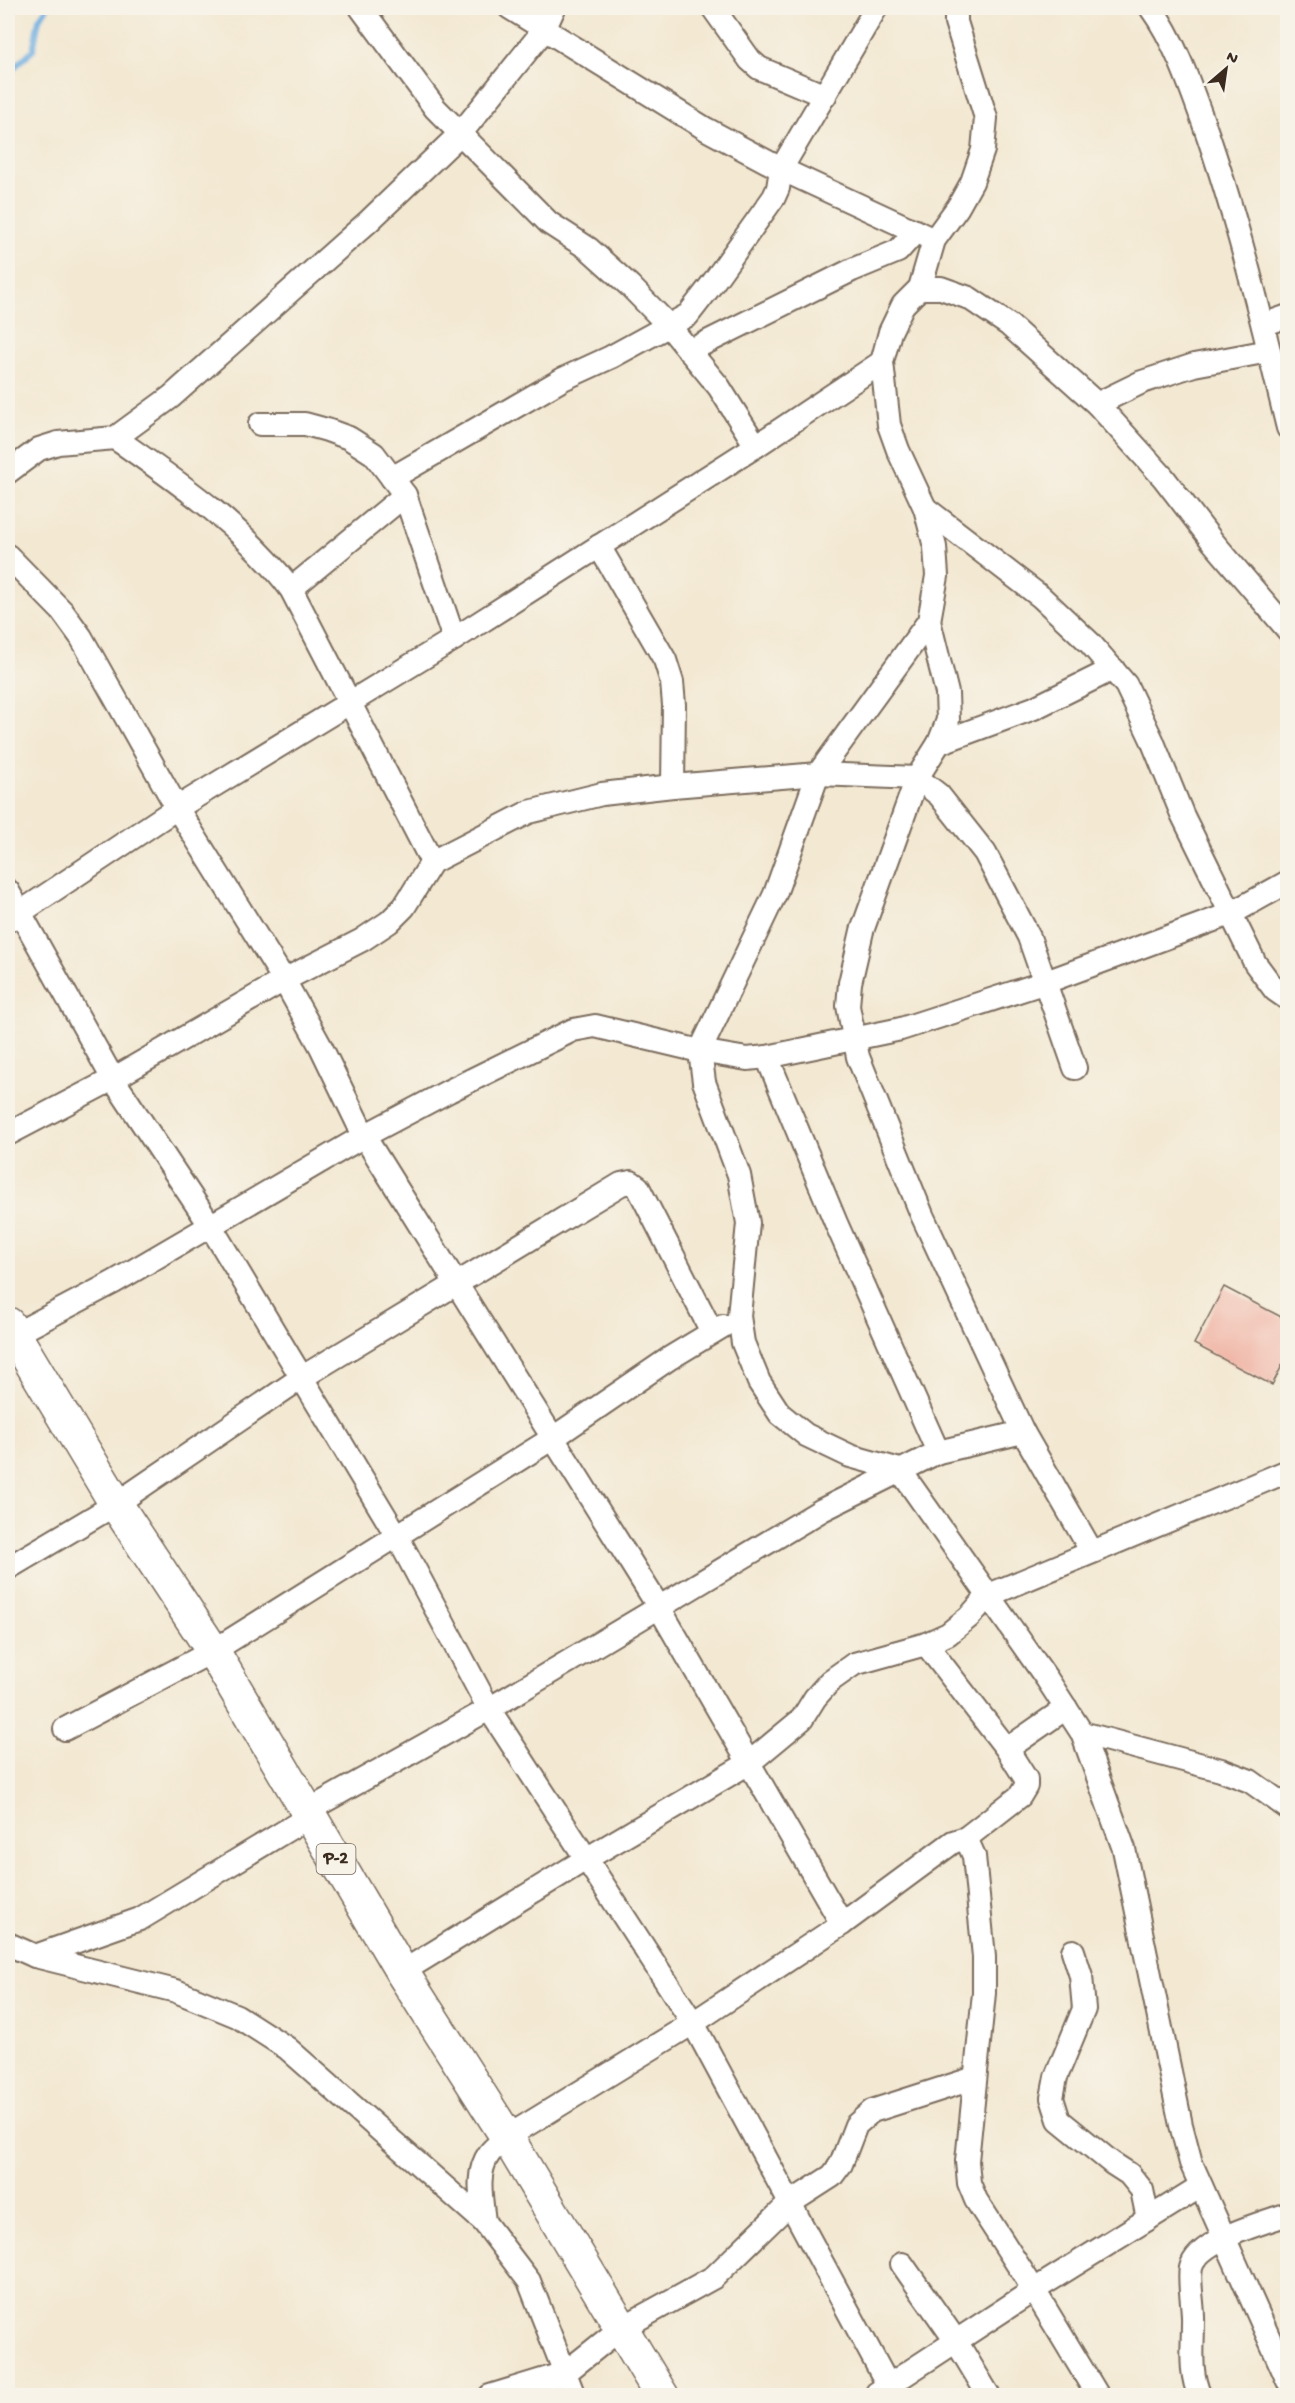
<svg xmlns="http://www.w3.org/2000/svg" width="1295" height="2403" font-family="'Gochi Hand',sans-serif">
  <rect width="100%" height="100%" fill="#f7f3e8"/>
  <filter id="ink" filterUnits="userSpaceOnUse"><feTurbulence type="fractalNoise" baseFrequency=".0167" numOctaves="2"/><feDisplacementMap in="SourceGraphic" scale="12" xChannelSelector="R" yChannelSelector="G"/><feConvolveMatrix kernelMatrix="1 2 1 2 8 2 1 2 1" color-interpolation-filters="sRGB"/></filter>
  <filter id="wash" filterUnits="userSpaceOnUse"><feTurbulence type="fractalNoise" baseFrequency=".008" numOctaves="4" result="noise"/><feDisplacementMap in="SourceGraphic" scale="24" xChannelSelector="R" yChannelSelector="G"/><feGaussianBlur stdDeviation="1.35" result="paint"/><feColorMatrix in="noise" values="0 0 0 0 0 0 0 0 0 0 0 0 0 0 0 0 0 1.4 0 .05"/><feComposite in="paint" operator="in"/></filter>
  <g filter="url(#wash)">
    <rect width="100%" height="100%" fill="#f3e8d2"/>
    <g fill="none" stroke-linecap="round" stroke-linejoin="round">
      <polyline stroke="#6cade0" stroke-width="6" points="8,73 33,50 39,19 47,8"/>
    </g>
    <g id="blocks">
      <polygon fill="#f0b1a2" points="1224,1287 1287,1320 1287,1356 1272,1385 1194,1344"/>
    </g>
  </g>
  <g filter="url(#ink)">
    <use href="#blocks" fill-opacity="0" stroke="#7b6c5d" stroke-width="1.5"/>
    <g fill="none" stroke-linecap="round" stroke-linejoin="round">
      <defs>
        <g id="minor">
          <polyline points="361,8 435,108 549,223 589,249 630,286 669,326 719,387 756,446"/>
          <polyline points="510,8 706,129 781,169 934,240"/>
          <polyline points="713,8 750,60 759,68 825,96"/>
          <polyline points="956,8 956,22 986,118 983,150 972,182 958,207 934,240 920,288 903,305 890,332 882,362 889,425 898,450 925,508 935,547 937,576 929,621 818,774 775,894 700,1051 704,1082 739,1175 748,1223 739,1316 743,1343 759,1382 780,1414 806,1435 850,1456 900,1470 1047,1679 1082,1733 1124,1849 1181,2125 1191,2163 1288,2381"/>
          <path d="M1151 8C1175 41 1190 85 1204 124 1239 223 1263 326 1288 428"/>
          <polyline points="920,288 941,288 969,298 1009,325 1097,404 1163,477 1213,542 1288,630"/>
          <polyline points="1263,325 1288,316"/>
          <polyline points="689,351 852,270 898,251 916,231"/>
          <polyline points="1097,404 1142,382 1194,365 1269,351"/>
          <polyline points="260,424 305,424 327,430 349,438 374,454 405,495 454,639"/>
          <path d="M115 438C179 483 243 526 291 589L432 862"/>
          <polyline points="8,472 39,449 58,443 115,438 171,397 369,221 461,133 544,30 554,8"/>
          <polyline points="392,478 563,379 611,357 688,315 712,284 774,197 778,188 781,169 876,8"/>
          <polyline points="925,508 1041,597 1090,643 1126,685 1152,740 1182,814 1255,963 1275,990 1288,999"/>
          <polyline points="599,546 665,660 672,682 674,705 673,786"/>
          <polyline points="8,556 62,611 81,637 177,808 284,980 321,1047 364,1136 660,1609 842,1924"/>
          <polyline points="291,589 405,495"/>
          <polyline points="929,621 947,693 948,720 939,743 917,778 862,931 850,983 848,1006 858,1057 922,1215 1023,1432 1092,1552"/>
          <polyline points="939,743 1034,708 1113,669"/>
          <polyline points="8,891 113,1079 210,1225 397,1536 489,1709 693,2023 888,2385 887,2396"/>
          <polyline points="9,920 177,808 454,639 756,446 882,362"/>
          <polyline points="767,1057 836,1223 938,1452"/>
          <polyline points="8,1134 113,1079 284,980 362,940 389,922 404,907 432,862 529,812 602,794 673,786 818,774 917,778 939,795 985,853 1029,937 1075,1068"/>
          <polyline points="8,1338 114,1282 364,1136 449,1091 573,1030 595,1026 700,1051 747,1059 767,1057 901,1029 1046,982 1230,914 1288,882"/>
          <polyline points="8,1568 116,1504 301,1378 621,1184 631,1182 638,1187 712,1332"/>
          <polyline points="65,1729 213,1651 553,1438 670,1358 723,1326"/>
          <polyline points="1082,1733 1221,1770 1250,1781 1288,1808"/>
          <polyline points="1007,1749 1066,1708"/>
          <polyline points="966,1838 974,1856 984,1957 984,1993 967,2161 969,2183 976,2200 1034,2290 1098,2396"/>
          <polyline points="8,1944 35,1956 176,1991 237,2016 287,2048 484,2222 529,2281 574,2396"/>
          <polyline points="1073,1951 1081,1976 1084,2009 1056,2077 1052,2098 1059,2120 1112,2163 1129,2174 1142,2190 1148,2219"/>
          <polyline points="35,1956 140,1919 297,1824 307,1811 489,1709 822,1510 938,1452 1023,1432"/>
          <polyline points="402,1972 586,1859 749,1763 802,1719 815,1698 830,1681 854,1664 926,1644 948,1634 969,1617 989,1595 1288,1471"/>
          <path d="M484 2222C482 2201 475 2173 489 2154 493 2148 501 2143 507 2137L693 2023 842 1924 953 1842 966 1838 1020 1796 1026 1786V1779L1007 1749 926 1644"/>
          <polyline points="902,2264 956,2341 989,2396"/>
          <polyline points="877,2393 1034,2290 1201,2186"/>
          <polyline points="490,2396 565,2373 620,2329 714,2277 790,2203 832,2176 841,2164 856,2125 872,2111 975,2078"/>
          <path d="M1200 2396C1189 2373 1193 2347 1193 2323 1194 2308 1188 2281 1191 2268 1197 2240 1263 2223 1288 2214"/>
        </g>
        <polyline id="trunk" points="8,1324 116,1504 213,1651 402,1972 507,2137 662,2396"/>
      </defs>
      <use href="#minor" stroke="#7b6c5d" stroke-width="26"/>
      <use href="#trunk" stroke="#7b6c5d" stroke-width="36"/>
      <use href="#minor" stroke="#fff" stroke-width="22"/>
      <use href="#trunk" stroke="#fff" stroke-width="33"/>
    </g>
  </g>
  <g text-anchor="middle" dominant-baseline="central" stroke-width="5" stroke-linejoin="round" paint-order="stroke">
    <rect fill="#f7f3e8" stroke="#73665b" stroke-width="1.5" x="316.5" y="1844" width="39" height="30" rx="4.5"/>
    <g font-size="18" font-weight="bold" fill="#3b2a1e">
      <text x="336" y="1859">P-2</text>
    </g>
  </g>
  <rect width="1295" height="2403" fill="none" stroke="#f7f3e8" stroke-width="30"/>
  <g transform="translate(1226 69) rotate(29)" stroke="#f7f3e8" stroke-width="4.5" paint-order="stroke">
  <path d="M0-4.5L10 22L0 15L-10 22Z" fill="#3b2a1e"/>
  <text y="-9" font-size="16" font-weight="bold" text-anchor="middle" fill="#3b2a1e">N</text>
  </g>
</svg>
